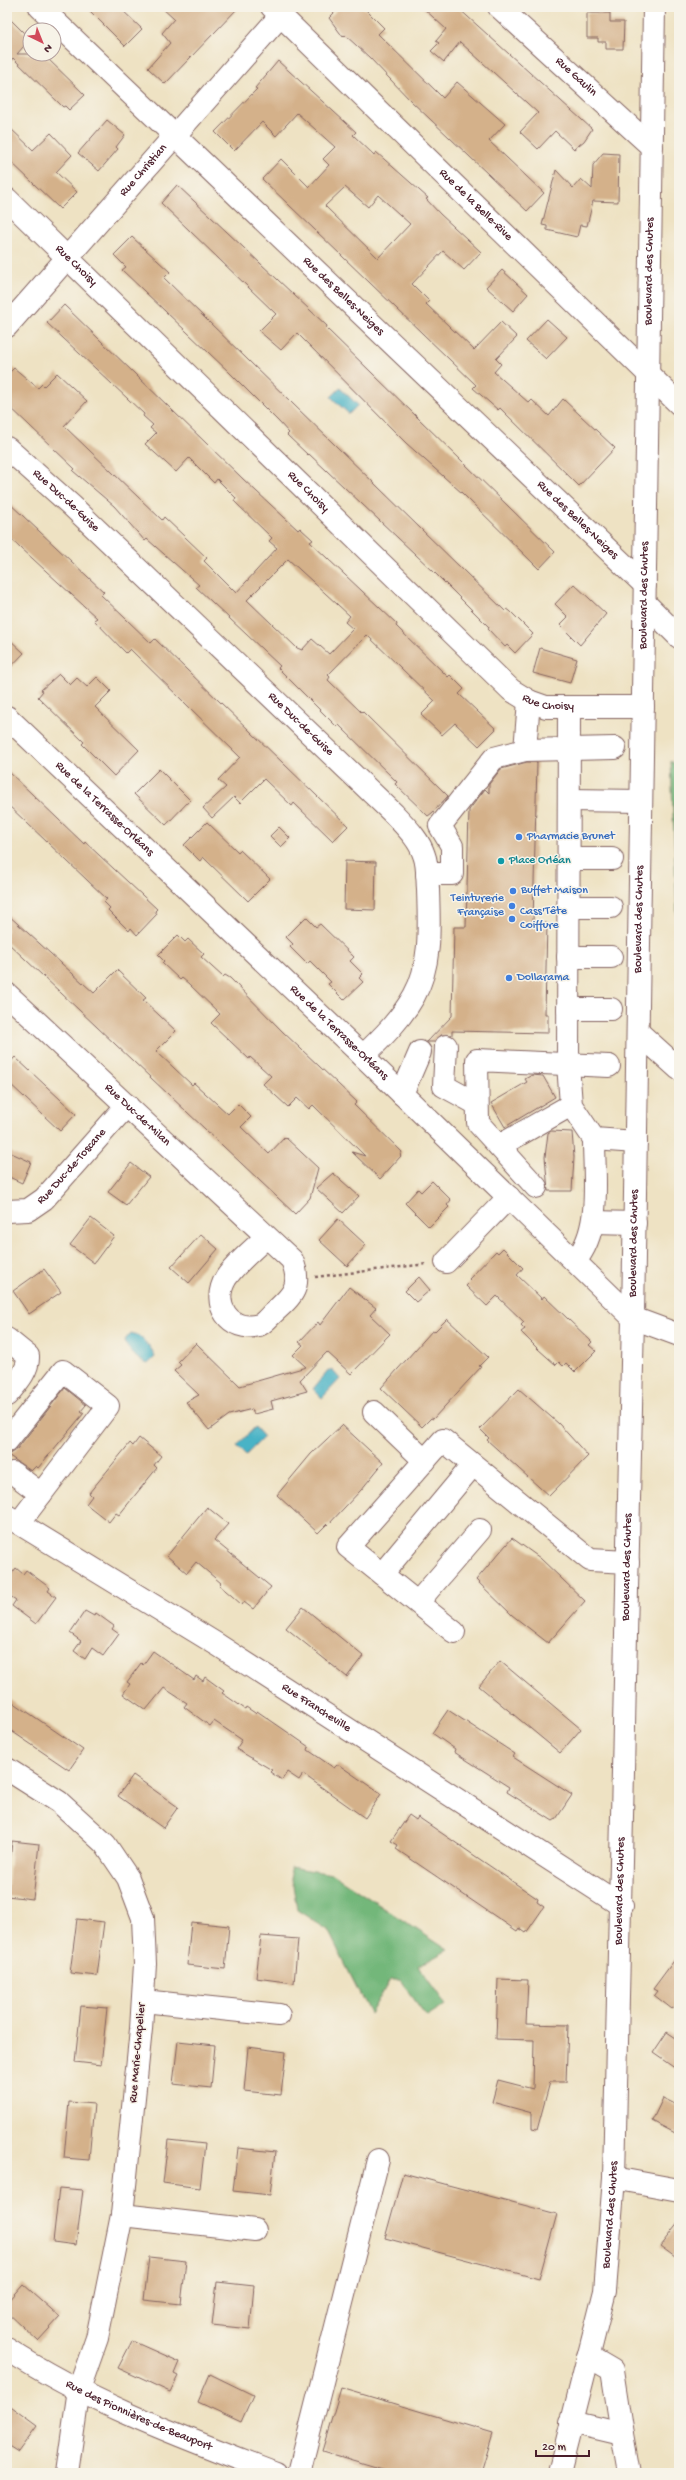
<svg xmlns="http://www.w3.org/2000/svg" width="686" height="2480" font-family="'Gochi Hand',sans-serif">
  <rect width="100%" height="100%" fill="#f7f3e8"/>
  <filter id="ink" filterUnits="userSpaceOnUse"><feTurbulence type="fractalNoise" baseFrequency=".025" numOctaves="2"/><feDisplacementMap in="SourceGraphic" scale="8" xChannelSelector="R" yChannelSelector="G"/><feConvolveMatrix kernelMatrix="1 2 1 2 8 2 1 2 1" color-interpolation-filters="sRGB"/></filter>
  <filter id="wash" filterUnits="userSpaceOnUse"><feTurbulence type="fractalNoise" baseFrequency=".012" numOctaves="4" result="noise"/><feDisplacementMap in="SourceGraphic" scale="16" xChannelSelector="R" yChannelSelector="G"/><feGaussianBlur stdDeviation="0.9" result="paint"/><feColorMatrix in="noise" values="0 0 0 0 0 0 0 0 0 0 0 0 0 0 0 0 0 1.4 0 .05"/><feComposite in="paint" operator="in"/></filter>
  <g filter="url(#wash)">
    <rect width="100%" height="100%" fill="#eee2c3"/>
    <g fill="#73b77a" stroke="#5e6b52">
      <polygon points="671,761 679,767 679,917 677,916"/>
      <polygon points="290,1867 332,1874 448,1950 418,1966 446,2005 427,2017 400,1980 390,1980 370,2014 328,1930 297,1910"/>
    </g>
    <g fill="#48b3c6" stroke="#496978">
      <polygon points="340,388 358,405 349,414 331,397"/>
      <path d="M131 1333C141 1335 152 1347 155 1357L148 1364C138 1361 127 1350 125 1340Z"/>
      <polygon points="328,1370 333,1371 340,1379 322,1398 313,1389"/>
      <polygon points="255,1427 264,1437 246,1455 237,1446"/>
    </g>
    <g id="blocks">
      <g fill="#d4b18a" fill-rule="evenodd">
        <polygon points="86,7 119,7 142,29 125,46"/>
        <polygon points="161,7 239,7 165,84 148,68 170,43 162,33 174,19"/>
        <polygon points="340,7 363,7 384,28 378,34 443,98 457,82 505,124 489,141 544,193 527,211 411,101 369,57 345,35 343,37 329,18"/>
        <polygon points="422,7 457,7 592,129 584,141 574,149 555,131 538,149 520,132 538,113 460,42 444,62 431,51 439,43 436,41 446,29"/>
        <polygon points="587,13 610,13 610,22 624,22 623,49 606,49 606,42 598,42 598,38 587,38"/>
        <polygon points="7,16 30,39 17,54 43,54 85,95 69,110 65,106 63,107 13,58 7,65"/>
        <path d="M278 61 356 132 353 135 374 155 376 152 428 198 426 199 440 214 481 252 464 270 443 251 412 284 429 301 426 304 474 350 501 322 517 337 496 359 501 364 494 372 529 403 532 400 549 416 563 399 615 448 579 486 500 408 498 410 473 388 476 385 262 179 281 159 309 187 329 165 323 159 335 147 297 113 276 136 262 122 234 151 215 132 257 89 255 88ZM345 187 368 207 378 195 410 224 378 258 325 206Z"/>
        <polygon points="107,120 125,135 116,147 118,149 99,171 78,153"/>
        <polygon points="7,125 33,150 51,133 72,155 56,172 77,192 60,209 7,158"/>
        <polygon points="603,153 619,154 618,202 593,201 587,226 580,225 577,237 547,230 547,226 542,225 556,170 573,188 581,179 592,189 593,165"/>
        <polygon points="177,185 327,326 326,328 555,552 539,569 462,493 406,443 297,333 281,350 259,331 276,314 161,203"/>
        <polygon points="132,237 170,272 164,278 505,611 507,609 510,611 533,634 515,653 507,645 505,647 488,629 489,627 433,571 309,454 308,455 287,435 289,433 279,422 230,373 122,270 126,267 114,255"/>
        <polygon points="502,270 528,294 513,311 486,287"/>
        <path d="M64 305 243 479 298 530 300 528 313 540 310 542 397 624 396 626 448 677 450 675 464 689 459 694 496 729 479 746 455 723 442 735 421 715 435 701 367 635 328 675 330 677 328 680 361 712 362 711 448 796 432 813 428 816 395 784 397 782 339 725 337 727 278 668 280 666 196 587 199 585 147 539 145 541 114 506 73 471 75 469 7 404V375L14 368 38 388 42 384 44 386 57 373 87 401 64 426 162 520 164 517 207 558 204 561 236 593 277 548 269 541 272 538 234 501 236 498 217 479 214 483 189 458 176 472 145 444 156 433 150 428 153 425 143 416 144 414 47 323ZM288 559 350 616 345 622 353 629 329 654 312 639 302 650 297 648 247 600Z"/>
        <polygon points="547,319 567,337 546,359 526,341"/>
        <polygon points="7,501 104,592 101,595 151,643 155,639 348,826 333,841 294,803 292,806 264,779 240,803 234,797 212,818 203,808 226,787 218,780 240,757 130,649 126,653 94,620 97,618 7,535"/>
        <polygon points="574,584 606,614 580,645 560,625 568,617 555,604"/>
        <polygon points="7,637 24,653 7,671"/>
        <polygon points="540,648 577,659 570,683 533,673"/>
        <polygon points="59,674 70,685 77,678 87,687 97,677 111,691 95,707 139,750 114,776 82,744 84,742 38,697 43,691 41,690"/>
        <polygon points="527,762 537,762 533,923 547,923 545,1014 548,1014 548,1033 452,1031 452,1035 441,1035 435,1042 427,1042 452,1016 454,927 466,927 469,810 485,789 489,793 489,784 501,769"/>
        <polygon points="159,769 190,800 166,825 134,794"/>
        <polygon points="7,770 84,844 85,842 157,909 155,911 157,914 137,935 131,928 129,931 108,910 110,908 104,902 107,899 7,804"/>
        <polygon points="207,822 238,852 240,850 270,879 248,901 203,857 200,861 184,845"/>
        <polygon points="279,827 290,838 281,847 270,836"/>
        <polygon points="345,861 376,862 375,910 344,909"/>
        <polygon points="7,914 94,993 117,970 146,998 143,1000 176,1031 156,1051 192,1085 194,1083 228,1114 238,1104 251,1117 241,1127 269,1154 285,1137 318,1168 310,1198 295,1214 7,942"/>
        <polygon points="306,917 316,927 320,924 354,957 350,961 363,974 359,978 363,982 344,1000 328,984 331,982 310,961 307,964 290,947 293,944 286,937"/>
        <polygon points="178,935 185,942 188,939 204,954 201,957 223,977 225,975 230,978 283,1032 357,1102 354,1105 402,1152 400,1155 401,1156 380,1179 352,1152 365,1156 313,1105 309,1109 297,1098 288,1107 263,1084 271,1076 250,1057 249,1059 211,1023 220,1014 189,984 182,978 180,980 162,963 164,961 158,955"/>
        <polygon points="15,1057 76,1114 60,1131 7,1081 7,1066"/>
        <polygon points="532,1075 543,1076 555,1097 505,1127 491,1103 527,1082 525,1079"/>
        <polygon points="551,1131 572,1132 574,1157 572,1191 548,1191 545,1157 548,1133"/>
        <polygon points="7,1151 31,1162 22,1183 7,1176"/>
        <polygon points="131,1163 149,1177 126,1205 108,1192"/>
        <polygon points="333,1173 359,1196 343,1213 316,1188"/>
        <polygon points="432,1181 451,1200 447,1205 449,1207 429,1227 405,1203 418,1189 421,1192"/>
        <polygon points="91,1218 114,1236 94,1263 70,1245"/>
        <polygon points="338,1219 366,1245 347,1266 319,1240"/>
        <polygon points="201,1234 218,1249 189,1283 171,1267"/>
        <polygon points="503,1248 523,1268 517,1275 542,1299 544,1296 592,1342 589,1345 596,1351 575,1372 566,1363 563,1366 559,1362 556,1365 538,1349 521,1332 525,1329 521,1325 524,1322 497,1296 487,1306 466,1286 471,1281 469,1279 496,1251 498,1253"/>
        <polygon points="44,1269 61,1292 29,1314 13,1291"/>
        <polygon points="419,1277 430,1290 416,1302 405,1291"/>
        <polygon points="349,1287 376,1308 370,1315 390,1334 351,1374 327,1352 300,1380 307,1391 271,1401 273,1409 254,1414 252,1409 229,1415 209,1430 186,1402 199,1395 174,1371 181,1365 178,1362 196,1343 240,1386 306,1367 293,1355 303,1345 299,1342 318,1322 320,1325"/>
        <polygon points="447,1319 488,1357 479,1366 481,1367 433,1419 431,1418 422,1427 381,1388 432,1331 434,1332"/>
        <polygon points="65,1388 86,1405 81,1411 84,1413 38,1468 36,1466 31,1471 8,1455 17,1449"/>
        <polygon points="519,1389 559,1424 588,1456 549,1496 487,1440 489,1438 480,1429"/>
        <polygon points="342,1425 383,1463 361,1490 328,1525 327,1524 318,1533 277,1495 311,1454"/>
        <polygon points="139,1438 161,1456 154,1465 157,1468 119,1515 116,1513 109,1522 86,1504 92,1496 89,1493 130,1443 133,1446"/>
        <polygon points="207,1507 228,1524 214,1540 271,1587 253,1609 244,1602 242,1605 232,1596 219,1585 221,1583 196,1562 187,1573 167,1556"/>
        <polygon points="512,1538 540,1558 585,1601 548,1643 512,1615 476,1580"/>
        <polygon points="16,1568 23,1574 26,1570 50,1588 48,1591 56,1597 36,1624 12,1606 16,1600 7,1594 7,1580"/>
        <polygon points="303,1607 363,1656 347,1677 286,1628"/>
        <polygon points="85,1611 94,1616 96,1613 114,1626 112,1629 119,1634 103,1656 92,1648 85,1659 74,1651 81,1641 70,1633"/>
        <polygon points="153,1651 194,1680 196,1676 203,1681 205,1677 224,1691 222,1693 245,1709 246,1707 255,1713 257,1711 309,1747 308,1750 334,1768 337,1765 339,1765 381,1794 365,1818 303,1774 299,1780 287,1772 282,1780 270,1772 272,1770 236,1749 242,1740 214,1721 210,1726 184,1707 187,1703 164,1688 146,1710 123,1694 130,1684 127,1682 141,1663 143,1665"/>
        <polygon points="500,1661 581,1729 560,1753 479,1686"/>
        <polygon points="7,1698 83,1750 69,1770 7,1728"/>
        <polygon points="448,1710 515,1754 513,1757 572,1795 556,1819 553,1821 507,1792 509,1787 454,1752 455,1749 432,1733"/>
        <polygon points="133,1775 178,1807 163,1828 118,1796"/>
        <polygon points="409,1815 416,1820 418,1817 538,1899 537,1902 544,1907 526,1933 519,1928 517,1931 396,1849 398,1845 391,1841"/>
        <polygon points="12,1841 39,1844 33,1899 7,1896"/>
        <polygon points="77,1919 104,1922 97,1976 70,1973"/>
        <polygon points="191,1922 229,1926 225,1969 187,1965"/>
        <polygon points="261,1936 298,1939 294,1983 256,1978"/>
        <polygon points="679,1954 679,2000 672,2009 654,1995 657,1991 653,1989"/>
        <polygon points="498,1979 528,1980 526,2024 568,2025 566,2082 550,2082 537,2130 532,2129 532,2113 492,2102 498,2080 533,2089 534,2040 496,2039"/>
        <polygon points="81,2006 107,2008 101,2065 75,2062"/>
        <polygon points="667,2032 679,2040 679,2071 653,2053"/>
        <polygon points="178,2041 215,2045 211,2088 173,2084"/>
        <polygon points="248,2047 286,2052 281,2095 244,2091"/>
        <polygon points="663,2098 679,2106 679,2135 652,2121"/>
        <polygon points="69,2102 94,2104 89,2160 64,2158"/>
        <polygon points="168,2140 205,2144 200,2188 163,2183"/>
        <polygon points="238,2148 275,2152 270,2195 233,2191"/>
        <polygon points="403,2173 557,2214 539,2279 385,2238"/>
        <polygon points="59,2188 83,2190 76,2245 53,2242"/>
        <polygon points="679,2222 679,2260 660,2246"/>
        <polygon points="149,2257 186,2261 181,2304 144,2300"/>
        <polygon points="217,2282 254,2286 250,2329 212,2325"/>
        <polygon points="23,2284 60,2317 38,2341 7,2312 7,2302"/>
        <polygon points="132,2341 179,2362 174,2374 178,2376 170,2392 118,2368"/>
        <polygon points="210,2374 253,2395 241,2422 198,2402"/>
        <polygon points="341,2388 493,2433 481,2473 396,2473 322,2451"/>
        <polygon points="7,2404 37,2426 18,2452 7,2445"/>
      </g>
    </g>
  </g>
  <g filter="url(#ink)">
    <use href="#blocks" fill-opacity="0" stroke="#836360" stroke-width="1"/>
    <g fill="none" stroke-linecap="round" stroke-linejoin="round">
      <defs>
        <g id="minor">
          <path id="s1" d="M40 7 645 585"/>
          <path id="s2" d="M272 7 679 404"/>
          <path id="s3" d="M499 7 652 147"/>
          <path id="s4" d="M7 199 511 690 529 701 546 707H643"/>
          <path id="s5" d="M7 326 281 15"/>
          <path id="s6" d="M7 448 72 506 394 814C405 826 419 839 424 855 428 865 427 878 428 889 429 924 432 964 414 996 401 1019 382 1038 363 1056"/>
          <polyline points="645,603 679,637"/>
          <polyline points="529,701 525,750 615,748"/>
          <polyline points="569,707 568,1064 571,1105 594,1139 636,1142"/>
          <path id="s7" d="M7 717 363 1056 633 1318 679 1335"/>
          <polyline points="569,800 641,801"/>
          <polyline points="569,859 612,859"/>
          <polyline points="427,874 452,874 452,846 440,826 494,758 525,750"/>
          <polyline points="568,907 611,907"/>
          <polyline points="568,957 611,957"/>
          <path id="s8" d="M7 994 292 1260C303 1287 292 1296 272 1314 269 1317 263 1324 259 1325 230 1333 210 1304 226 1278 236 1263 253 1250 266 1237"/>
          <polyline points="568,1009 611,1009"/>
          <polyline points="638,1032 679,1069"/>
          <polyline points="446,1046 444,1086 477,1104"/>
          <polyline points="402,1094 420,1052"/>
          <polyline points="499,1146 571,1105"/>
          <polyline points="536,1187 478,1123 477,1060 609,1066"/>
          <path id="s9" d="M7 1211 28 1210 44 1199 127 1105"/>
          <polyline points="593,1222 635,1223"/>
          <path d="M575 1261C602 1230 594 1178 594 1139"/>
          <polyline points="446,1262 509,1197"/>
          <path d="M7 1339 28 1356C29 1371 16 1384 7 1395"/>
          <polyline points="374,1412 425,1461"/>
          <polyline points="7,1441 63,1371 108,1406 19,1523"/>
          <polyline points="13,1473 41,1494"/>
          <path id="s10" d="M7 1516 218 1645 622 1906"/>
          <polyline points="382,1574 472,1466"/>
          <polyline points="418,1602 480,1530"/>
          <polyline points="454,1632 348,1547 443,1440 590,1560 628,1562"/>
          <polyline points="7,1769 59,1802 105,1844 128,1878 143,1918 145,1964 141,2029 122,2215 97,2338 79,2389 67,2473"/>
          <polyline points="143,2001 279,2015"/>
          <polyline points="614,2178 679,2190"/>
          <polyline points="122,2215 255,2230"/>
          <path id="s11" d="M7 2349C89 2403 185 2438 276 2473"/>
          <polyline points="588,2356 612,2370 622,2434"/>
          <polyline points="571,2422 622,2434 629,2473"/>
          <polyline points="299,2473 378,2160"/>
          <path id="s12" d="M559 2473 605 2291 614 2178 633 1318 654 7"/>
        </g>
      </defs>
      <use href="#minor" stroke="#836360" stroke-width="24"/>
      <polyline stroke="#836360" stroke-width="2.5" stroke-dasharray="3 3" stroke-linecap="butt" points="315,1277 427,1264"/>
      <use href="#minor" stroke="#fff" stroke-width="22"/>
    </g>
  </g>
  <g fill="#3f7fe0" stroke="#f7f3e8" stroke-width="1.5">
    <circle cx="519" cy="837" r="4"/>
    <circle cx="513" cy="891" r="4"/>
    <circle cx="512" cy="906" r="4"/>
    <circle cx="512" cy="919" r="4"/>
    <circle cx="509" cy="978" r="4"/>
  </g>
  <circle fill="#0f9aa8" stroke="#f7f3e8" stroke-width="1.5" cx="501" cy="861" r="4"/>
  <g text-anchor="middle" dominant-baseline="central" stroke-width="3" stroke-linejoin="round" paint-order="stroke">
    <g font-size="12" fill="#4a1f2b" stroke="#f7f3e8">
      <text stroke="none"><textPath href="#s3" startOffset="104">Rue Gaulin</textPath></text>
      <text stroke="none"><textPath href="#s5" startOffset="207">Rue Christian</textPath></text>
      <text stroke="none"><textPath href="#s2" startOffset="284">Rue de la Belle-Rive</textPath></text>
      <text stroke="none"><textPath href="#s4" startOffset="96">Rue Choisy</textPath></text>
      <text stroke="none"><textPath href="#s12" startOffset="2208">Boulevard des Chutes</textPath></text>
      <text stroke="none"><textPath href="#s1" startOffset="419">Rue des Belles-Neiges</textPath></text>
      <text stroke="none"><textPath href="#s4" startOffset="420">Rue Choisy</textPath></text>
      <text stroke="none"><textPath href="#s6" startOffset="79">Rue Duc-de-Guise</textPath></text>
      <text stroke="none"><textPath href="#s1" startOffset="743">Rue des Belles-Neiges</textPath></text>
      <text stroke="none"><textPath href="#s12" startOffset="1884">Boulevard des Chutes</textPath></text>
      <text stroke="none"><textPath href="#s4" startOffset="744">Rue Choisy</textPath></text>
      <text stroke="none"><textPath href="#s6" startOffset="403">Rue Duc-de-Guise</textPath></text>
      <text stroke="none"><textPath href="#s7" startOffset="134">Rue de la Terrasse-Orléans</textPath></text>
      <text stroke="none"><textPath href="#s12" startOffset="1560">Boulevard des Chutes</textPath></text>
      <text stroke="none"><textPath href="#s7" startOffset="458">Rue de la Terrasse-Orléans</textPath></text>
      <text stroke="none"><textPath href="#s8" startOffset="178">Rue Duc-de-Milan</textPath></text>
      <text stroke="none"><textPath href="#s9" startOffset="83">Rue Duc-de-Toscane</textPath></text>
      <text stroke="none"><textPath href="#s12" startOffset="1236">Boulevard des Chutes</textPath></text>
      <text stroke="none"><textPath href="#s12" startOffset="912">Boulevard des Chutes</textPath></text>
      <text stroke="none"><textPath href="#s10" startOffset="364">Rue Francheville</textPath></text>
      <text stroke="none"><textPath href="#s12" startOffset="588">Boulevard des Chutes</textPath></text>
      <text transform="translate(138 2053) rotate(-85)">Rue Marie-Chapelier</text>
      <text stroke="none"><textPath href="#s12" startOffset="264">Boulevard des Chutes</textPath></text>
      <text stroke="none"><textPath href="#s11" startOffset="148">Rue des Pionnières-de-Beauport</textPath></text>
    </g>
    <g font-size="12" fill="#366cbe" stroke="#f7f3e8" text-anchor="start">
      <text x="527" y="837">Pharmacie Brunet</text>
      <text x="521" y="891">Buffet Maison</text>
      <text x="504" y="899" text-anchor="end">Teinturerie<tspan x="504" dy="14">Française</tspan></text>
      <text x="520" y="912">Cass'Tête<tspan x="520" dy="14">Coiffure</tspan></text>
      <text x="517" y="978">Dollarama</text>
    </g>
    <g font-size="12" fill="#0d838f" stroke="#f7f3e8" text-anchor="start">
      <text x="509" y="861">Place Orléan</text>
    </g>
  </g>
  <rect width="686" height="2480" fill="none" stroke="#f7f3e8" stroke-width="24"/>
  <g transform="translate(42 42) rotate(137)"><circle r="19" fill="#f7f3e8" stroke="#b29e9c"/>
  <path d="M0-3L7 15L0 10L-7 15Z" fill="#d1495b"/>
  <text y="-6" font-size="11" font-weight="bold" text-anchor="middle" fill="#4a1f2b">N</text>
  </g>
  <path d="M536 2450v6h53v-6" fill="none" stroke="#4a1f2b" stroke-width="2"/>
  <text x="542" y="2450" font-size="12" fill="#4a1f2b" stroke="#f7f3e8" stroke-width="3" paint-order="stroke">20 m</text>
</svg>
